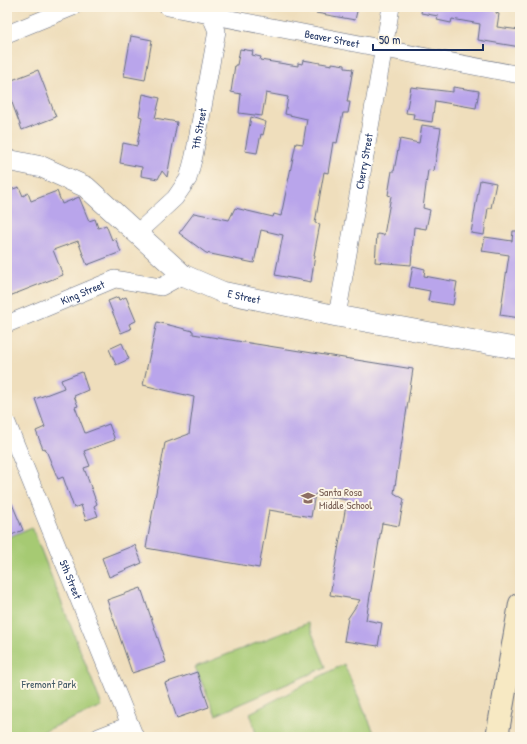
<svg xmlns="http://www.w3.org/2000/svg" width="527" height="744" font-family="'Patrick Hand',sans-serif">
  <rect width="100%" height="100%" fill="#fcf5e5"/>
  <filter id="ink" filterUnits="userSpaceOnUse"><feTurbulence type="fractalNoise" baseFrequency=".025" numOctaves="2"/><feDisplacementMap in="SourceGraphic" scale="8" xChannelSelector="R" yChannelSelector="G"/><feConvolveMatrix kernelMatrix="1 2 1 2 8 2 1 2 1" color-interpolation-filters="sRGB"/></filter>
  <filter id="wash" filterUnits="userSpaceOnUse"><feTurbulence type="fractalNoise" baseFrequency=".012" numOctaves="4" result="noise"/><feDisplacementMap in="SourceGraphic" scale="16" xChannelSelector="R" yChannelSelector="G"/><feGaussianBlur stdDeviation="0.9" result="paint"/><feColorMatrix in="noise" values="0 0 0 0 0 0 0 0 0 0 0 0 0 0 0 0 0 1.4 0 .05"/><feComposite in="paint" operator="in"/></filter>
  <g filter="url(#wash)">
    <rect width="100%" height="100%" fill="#efdebc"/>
    <g fill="#a6ca73" stroke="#607c68">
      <polygon points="32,527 102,706 31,737 7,737 7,538"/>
      <polygon points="308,623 326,667 216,715 195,667"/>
      <polygon points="344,664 376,737 257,737 250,713"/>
    </g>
    <g id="blocks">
      <g fill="#b9a5eb">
        <polygon points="317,7 358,7 355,20 316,13"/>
        <polygon points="422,7 497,7 496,13 499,14 497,27 520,30 520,47 478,40 480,24 452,19 451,23 437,20 438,16 421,13"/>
        <polygon points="131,36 152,40 145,80 124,76"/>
        <polygon points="240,49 253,51 252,55 261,57 260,60 298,66 298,63 302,64 303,60 332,65 332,63 345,65 345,68 353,69 347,102 350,102 348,113 343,113 337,143 333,142 328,173 324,172 315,223 320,224 314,255 315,255 311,282 275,275 283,235 261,230 254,263 206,253 179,233 194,213 229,220 235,208 273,217 274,214 281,216 296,143 303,144 307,119 285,114 288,97 266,93 262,116 239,113 241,94 231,92 235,65 237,65"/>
        <polygon points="38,70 56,117 22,130 7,89 7,82"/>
        <polygon points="411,87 453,92 453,87 479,91 476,108 435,101 432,122 413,119 414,114 406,113"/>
        <polygon points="143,94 160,98 155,118 177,122 167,177 162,171 158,179 141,176 142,167 120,163 123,143 137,146 142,117 139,116"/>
        <polygon points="251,117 266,122 263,135 261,134 257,153 245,151"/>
        <polygon points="422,125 441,128 434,171 428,170 423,208 430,210 426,229 414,227 411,265 375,262 377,234 384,235 391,196 388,195 392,171 394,171 400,139 419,143"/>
        <polygon points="480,180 496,183 491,208 488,208 484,235 471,233"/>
        <polygon points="19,187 23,196 28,193 31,201 57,191 62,204 79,197 89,221 95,219 98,228 106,225 112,240 115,238 121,252 87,265 78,241 53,250 63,275 7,297 7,191"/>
        <polygon points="513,231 520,231 520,318 500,315 509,255 482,251 485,237 512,241"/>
        <polygon points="413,266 425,269 424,276 457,282 453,305 428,301 430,291 409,287"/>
        <polygon points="118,297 119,300 126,297 136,321 129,324 131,329 121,333 108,301"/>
        <polygon points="157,322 193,331 193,334 413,369 394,493 404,499 399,526 382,523 366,620 382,623 378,646 344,641 348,618 360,600 330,595 347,500 315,494 311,517 269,510 259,568 146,548 165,443 189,434 194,397 143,385"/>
        <polygon points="122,343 129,359 116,365 109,349"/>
        <polygon points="82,372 88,390 74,396 78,406 75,407 85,433 109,424 115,440 84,451 90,466 84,468 97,504 94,506 98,516 86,520 81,505 74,508 63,477 58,479 45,448 43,449 36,431 45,427 35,399 64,388 61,380"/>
        <polygon points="7,492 23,530 7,537"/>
        <polygon points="135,545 142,563 109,577 102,558"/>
        <polygon points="141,588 166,662 132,673 107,600"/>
        <polygon points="197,672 209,707 177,718 165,683"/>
      </g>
    </g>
  </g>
  <g filter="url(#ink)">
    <use href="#blocks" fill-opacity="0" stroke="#656c7f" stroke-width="1"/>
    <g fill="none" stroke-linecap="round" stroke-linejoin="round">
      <defs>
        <g id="minor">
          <path id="s1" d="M168 7 520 75"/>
          <polyline points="7,34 73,7"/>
          <path id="s2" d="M137 233 175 198 188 179 194 156 217 31 207 7"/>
          <path id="s3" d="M337 316 391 7"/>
          <path id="s4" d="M7 324 115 279 161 287 183 275"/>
          <path id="s5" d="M7 423 135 737"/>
          <polyline points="99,737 130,725"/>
        </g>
        <g id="tertiary">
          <path id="s6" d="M7 160 42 167 86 187 183 275 222 292 337 316 520 349"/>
        </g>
        <polyline id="secondary" points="497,737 520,604"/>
      </defs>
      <use href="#minor" stroke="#656c7f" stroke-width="18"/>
      <use href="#tertiary" stroke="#656c7f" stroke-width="22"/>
      <use href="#secondary" stroke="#656c7f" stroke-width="24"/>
      <use href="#minor" stroke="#fff" stroke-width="17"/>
      <use href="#tertiary" stroke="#fff" stroke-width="21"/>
      <use href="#secondary" stroke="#f7e9c3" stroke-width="22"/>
    </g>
  </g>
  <defs>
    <symbol id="school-bare" viewBox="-9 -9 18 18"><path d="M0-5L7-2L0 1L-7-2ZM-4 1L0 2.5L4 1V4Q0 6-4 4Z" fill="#8d6e63" stroke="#fcf5e5" stroke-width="2.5" paint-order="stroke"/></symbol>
  </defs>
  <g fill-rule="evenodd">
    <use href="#school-bare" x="298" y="488" width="20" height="20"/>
  </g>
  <g text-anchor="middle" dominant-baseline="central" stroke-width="4" stroke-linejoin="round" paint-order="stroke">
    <g font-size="11" fill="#1b2f5e" stroke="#fcf5e5">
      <text stroke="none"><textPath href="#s1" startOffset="167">Beaver Street</textPath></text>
      <text stroke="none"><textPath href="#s2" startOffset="126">7th Street</textPath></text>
      <text stroke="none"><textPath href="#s3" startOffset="157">Cherry Street</textPath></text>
      <text stroke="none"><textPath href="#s4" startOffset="82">King Street</textPath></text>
      <text stroke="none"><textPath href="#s6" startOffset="280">E Street</textPath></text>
      <text stroke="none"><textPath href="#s5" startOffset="169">5th Street</textPath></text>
    </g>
    <g font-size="11" fill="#785e54" stroke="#fcf5e5" text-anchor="start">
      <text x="319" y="492">Santa Rosa<tspan x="319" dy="13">Middle School</tspan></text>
    </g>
    <g font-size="11" fill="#3e5663" stroke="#fcf5e5">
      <text x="49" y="684">Fremont Park</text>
    </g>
  </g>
  <rect width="527" height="744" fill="none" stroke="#fcf5e5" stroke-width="24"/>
  <path d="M373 44v6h110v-6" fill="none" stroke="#1b2f5e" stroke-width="2"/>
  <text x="379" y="44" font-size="12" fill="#1b2f5e" stroke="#fcf5e5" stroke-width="3" paint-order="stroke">50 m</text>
</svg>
